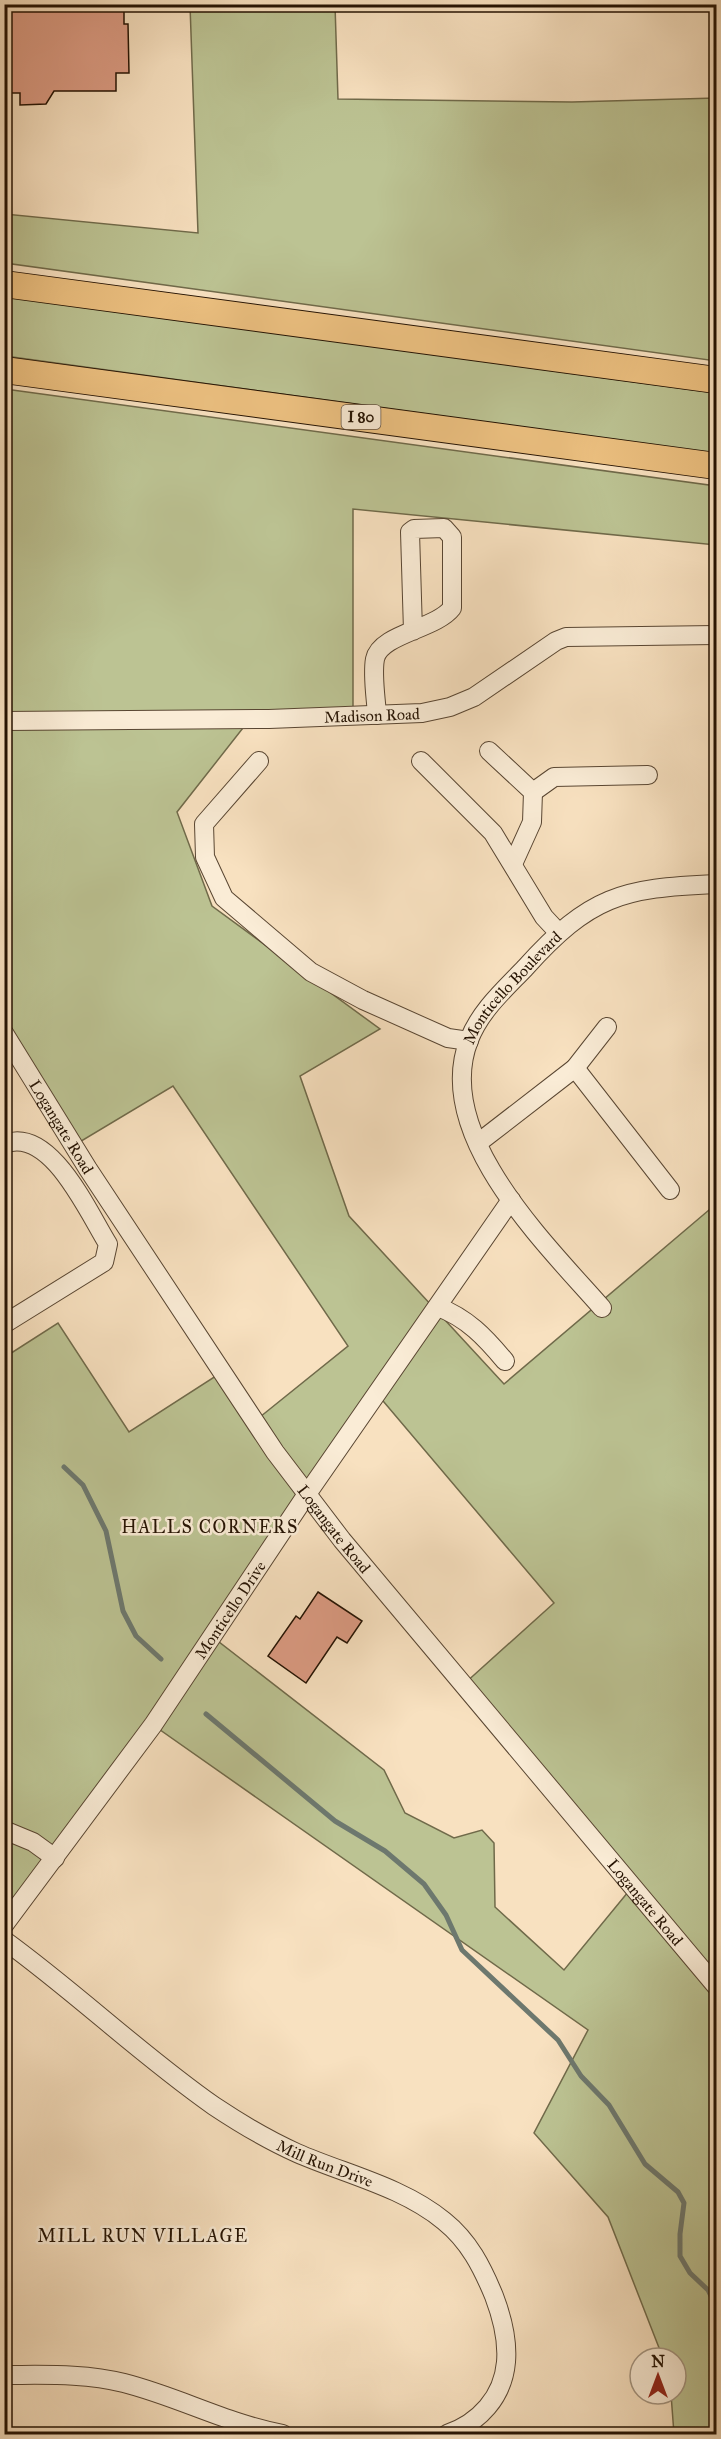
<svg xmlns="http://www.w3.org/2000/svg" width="721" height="2439" font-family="'IM FELL Great Primer',serif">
  <rect width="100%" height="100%" fill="#f8e1c0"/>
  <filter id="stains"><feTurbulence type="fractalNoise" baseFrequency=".00333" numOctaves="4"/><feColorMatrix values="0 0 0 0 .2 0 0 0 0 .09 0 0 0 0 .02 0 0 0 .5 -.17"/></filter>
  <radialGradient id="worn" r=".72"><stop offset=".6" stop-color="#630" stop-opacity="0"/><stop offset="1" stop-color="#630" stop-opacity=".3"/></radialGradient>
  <g fill="#bcc393" stroke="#706a4a" stroke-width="1.5" fill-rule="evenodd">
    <polygon points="190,5 335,5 338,99 572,102 716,98 716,361 5,263 5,214 198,233"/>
    <polygon points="5,296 716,393 716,454 5,356"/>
    <path d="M5 389 716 486V545L353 509V716L250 719 177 812 212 906 380 1029 300 1076 349 1216 504 1384 716 1204V2434H674L671 2394H676V2358H663L608 2217 534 2133 588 2030 153 1725 5 1925V1357L58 1323 129 1432 222 1372 255 1421 348 1346 173 1086 73 1146 5 1050ZM378 1395 554 1603 464 1684 633 1886 564 1970 495 1907 494 1843 482 1830 454 1838 405 1813 384 1770 214 1638Z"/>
  </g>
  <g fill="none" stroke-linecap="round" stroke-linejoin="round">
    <g stroke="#6d786e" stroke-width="5">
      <polyline points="64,1467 83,1485 106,1531 123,1611 136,1636 161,1659"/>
      <polyline points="206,1714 335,1821 385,1851 424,1884 446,1915 462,1950 558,2040 581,2076 609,2105 645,2164 678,2192 684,2203 680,2234 680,2256 690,2273 708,2290 716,2306"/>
    </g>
  </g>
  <g fill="#dc9b83" stroke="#241202" stroke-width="1.5">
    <polygon points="4,4 124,4 124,24 128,24 129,73 116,73 116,91 54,91 46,104 20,105 20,93 4,93"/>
    <polygon points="318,1592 362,1621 347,1643 337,1637 306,1683 268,1656 296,1616 300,1619"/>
  </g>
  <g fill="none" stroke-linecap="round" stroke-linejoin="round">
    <defs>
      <g id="minor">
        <path d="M377 715C376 698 372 675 375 659 380 634 436 629 452 608V537L444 528 414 529 410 532 413 631"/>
        <path id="s1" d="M4 721 269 719 422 713 450 707 474 697 556 641 566 637 716 635"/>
        <polyline points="489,751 533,792 532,822 513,864"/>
        <polyline points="259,761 204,824 205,857 224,898 311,972 363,1000 448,1038 469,1041"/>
        <polyline points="421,761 493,833 544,917 558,932"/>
        <polyline points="533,792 554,777 648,775"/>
        <path id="s2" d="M4 1033 88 1169 275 1452 342 1540 716 1986"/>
        <polyline points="575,1068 607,1027"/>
        <polyline points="478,1143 575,1068 670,1190"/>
        <path d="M4 1144C50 1125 88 1212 108 1244L104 1262 4 1324"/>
        <path d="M438 1307C467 1318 485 1337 505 1361"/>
        <path id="s3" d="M602 1308C546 1244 432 1134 469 1040 480 1011 504 990 525 968 590 896 621 888 716 884"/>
        <polyline points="4,1830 33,1842 55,1858"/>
        <path id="s4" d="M4 1925 153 1725 307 1494 511 1200"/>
        <path id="s5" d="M4 1940C77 1993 141 2055 214 2106 241 2124 268 2140 297 2153 345 2174 403 2187 444 2221 469 2241 482 2267 494 2296 502 2317 508 2339 506 2362 503 2397 479 2423 447 2434"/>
        <path d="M4 2375C45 2375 85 2373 124 2383 179 2397 228 2424 283 2434"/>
      </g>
      <g id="highway">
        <polyline points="4,284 716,380"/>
        <polyline points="4,370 716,466"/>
      </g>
    </defs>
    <use href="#minor" stroke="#594632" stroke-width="20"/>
    <use href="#highway" stroke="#241202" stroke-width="28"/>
    <use href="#minor" stroke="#faecd6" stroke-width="18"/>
    <use href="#highway" stroke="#ecc080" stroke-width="26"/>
  </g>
  <g text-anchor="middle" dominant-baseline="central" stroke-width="5" stroke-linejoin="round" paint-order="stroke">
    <rect fill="#faecd6" stroke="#645342" stroke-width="1.5" x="341.5" y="405" width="39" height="24" rx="4.5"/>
    <g font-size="15" font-weight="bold" fill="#241202">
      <text x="361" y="417">I 80</text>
    </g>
    <g font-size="16" fill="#241202" stroke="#faecd6">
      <text stroke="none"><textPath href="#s1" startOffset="368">Madison Road</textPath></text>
      <text stroke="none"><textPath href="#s3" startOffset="382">Monticello Boulevard</textPath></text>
      <text stroke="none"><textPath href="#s2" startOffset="110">Logangate Road</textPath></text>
      <text stroke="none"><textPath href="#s2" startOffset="596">Logangate Road</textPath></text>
      <text stroke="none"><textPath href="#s4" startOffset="388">Monticello Drive</textPath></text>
      <text stroke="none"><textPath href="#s2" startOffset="1082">Logangate Road</textPath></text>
      <text stroke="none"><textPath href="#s5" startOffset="393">Mill Run Drive</textPath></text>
    </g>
    <g font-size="18" letter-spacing="1.5" fill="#241202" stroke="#faecd6">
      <text x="210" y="1527">HALLS CORNERS</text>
      <text x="143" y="2236">MILL RUN VILLAGE</text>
    </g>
  </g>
  <rect width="721" height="2439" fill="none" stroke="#f8e1c0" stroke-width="24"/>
  <rect x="6" y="6" width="709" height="2427" fill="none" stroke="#241202" stroke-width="3"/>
  <rect x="12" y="12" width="697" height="2415" fill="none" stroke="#241202" stroke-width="1.5"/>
  <g transform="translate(658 2376)"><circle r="28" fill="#faecd6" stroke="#a49581" stroke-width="1.5"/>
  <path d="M0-4.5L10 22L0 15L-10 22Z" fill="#8f2418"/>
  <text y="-9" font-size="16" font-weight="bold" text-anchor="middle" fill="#241202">N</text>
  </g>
  <rect width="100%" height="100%" filter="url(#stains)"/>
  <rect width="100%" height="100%" fill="url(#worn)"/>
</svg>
